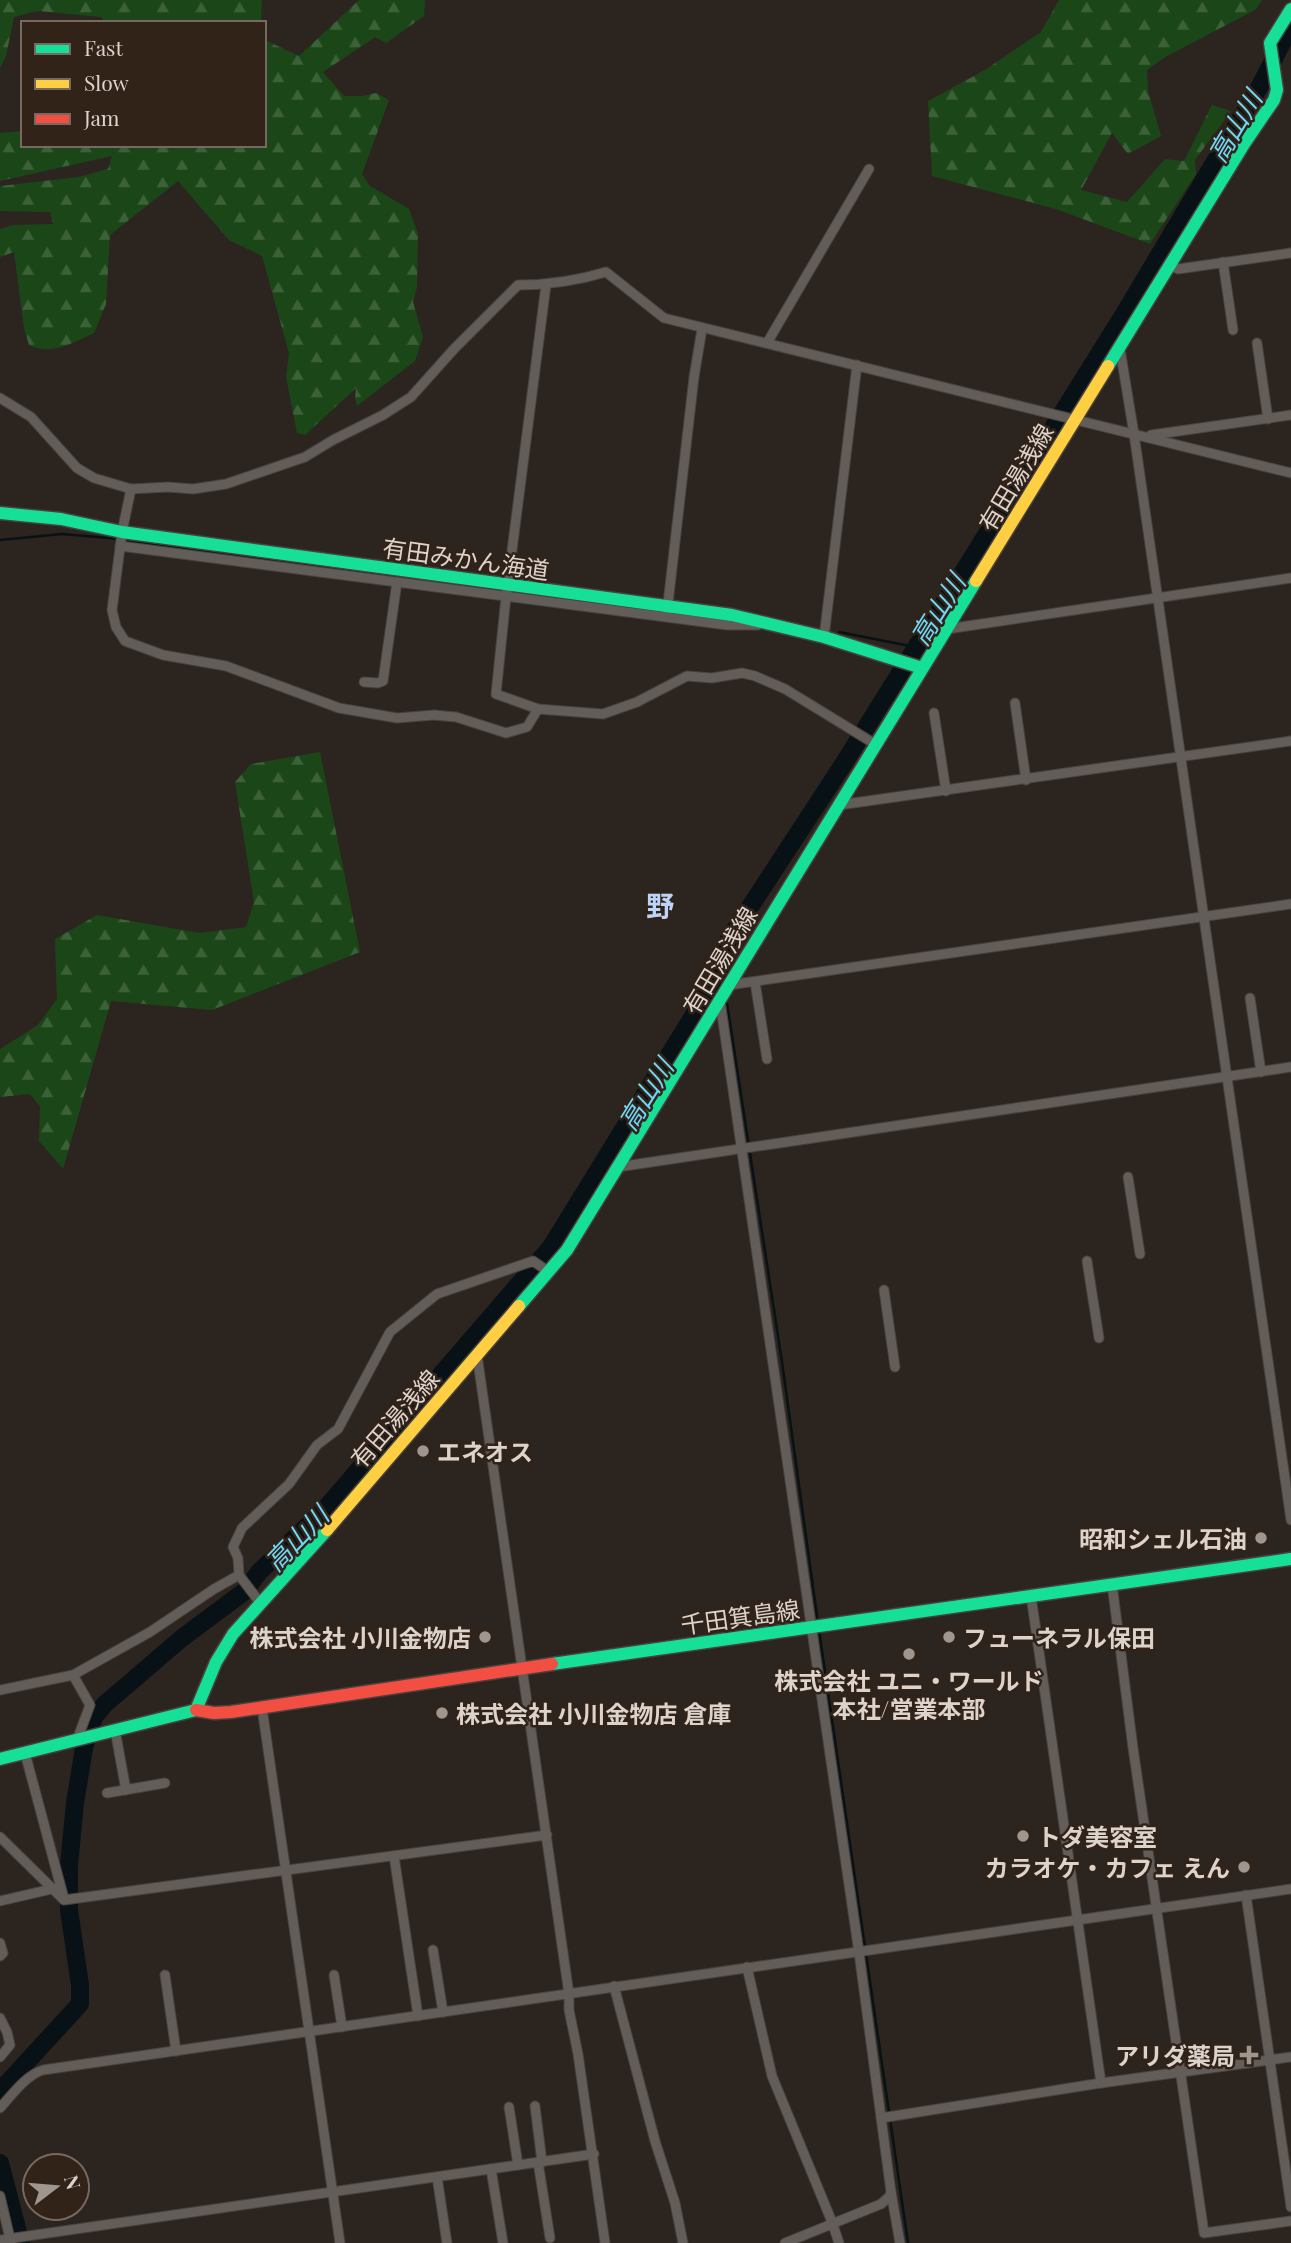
<svg xmlns="http://www.w3.org/2000/svg" width="1291" height="2243" font-family="'Playfair Display','Noto Sans JP',serif">
  <defs>
    <pattern id="forest-firs" width="22" height="20" patternUnits="userSpaceOnUse" patternTransform="scale(1.75)"><rect width="22" height="20" fill="#1b4718"/><path d="M5 1l3.5 6h-7zM16 11l3.5 6h-7z" fill="#3c6138"/></pattern>
  </defs>
  <rect width="100%" height="100%" fill="#2c241f"/>
  <g fill="url(#forest-firs)">
    <polygon points="0,0 262,0 261,23 106,23 101,17 38,11 14,17 6,56 0,68"/>
    <path d="M359 0H425L424 16 386 43 375 37 323 72 344 96H362L376 93 389 100 362 174 370 186 409 209 418 234 417 287 413 302 423 337 415 361 357 406 355 398 356 388 305 435 297 433 286 377 289 353 262 256 229 240 178 181 110 235 106 304 94 333C72 343 52 356 29 345L24 328 14 252 0 257V229L13 225 53 224 50 212 0 211V186L79 177 108 169 112 156 0 181V133L23 131V145H264V37L265 40 299 56Z"/>
    <polygon points="1059,0 1262,0 1255,10 1167,56 1147,70 1148,91 1161,136 1128,154 1112,133 1081,190 1127,202 1165,159 1184,161 1212,105 1231,111 1195,160 1196,174 1150,244 1056,209 932,176 928,101 985,70 1041,32"/>
    <polygon points="320,752 360,952 212,1010 111,1001 63,1169 39,1141 40,1106 30,1094 0,1097 0,1049 38,1025 57,999 55,939 97,915 199,933 246,927 254,902 235,782 251,764"/>
  </g>
  <g fill="none" stroke-linecap="round" stroke-linejoin="round">
    <g stroke="#081216" stroke-width="2.5">
      <polyline points="0,540 62,534 109,538 504,591"/>
      <polyline points="510,592 597,603"/>
      <polyline points="839,632 915,647"/>
      <polyline points="719,974 721,981"/>
      <polyline points="727,1003 782,1362 818,1623"/>
      <polyline points="819,1630 908,2243"/>
    </g>
    <g stroke="#081216" stroke-width="18">
      <polyline points="0,2091 80,2004 80,1985 69,1910 69,1865 75,1803 84,1748 94,1717 105,1704 182,1638 245,1591 259,1572 325,1509 551,1247 719,974 729,939 844,763 1124,314 1260,86 1283,41 1291,30"/>
      <polyline points="0,2163 21,2243"/>
    </g>
    <defs>
      <g id="street">
        <polyline points="1223,262 1233,330"/>
        <polyline points="1171,265 1178,269 1291,253"/>
        <polyline points="546,285 506,597 496,694 538,709 603,714 637,702 687,676 712,678 742,673 755,676 785,689 875,744"/>
        <polyline points="767,343 869,169"/>
        <polyline points="1257,343 1268,419"/>
        <polyline points="1120,349 1134,434 1291,1520"/>
        <path d="M0 398 31 417 77 468 94 478 131 489 168 487 193 489 226 484 305 457 333 440 383 415 411 397 454 349 518 285C549 285 576 281 606 272L664 318 1291 473"/>
        <polyline points="1151,435 1291,415"/>
        <polyline points="131,489 122,532 112,610 116,627 125,641 163,655 226,666 339,708 397,718 434,715 456,717 506,733 527,727 538,709"/>
        <polyline points="120,546 727,625 758,625"/>
        <polyline points="667,612 694,377 702,329"/>
        <polyline points="947,629 1291,578"/>
        <polyline points="824,637 857,365"/>
        <polyline points="364,682 378,683 383,681 397,582"/>
        <polyline points="1015,703 1026,780"/>
        <polyline points="934,713 946,791"/>
        <polyline points="839,805 1291,741"/>
        <polyline points="755,982 767,1059"/>
        <polyline points="729,985 1291,904"/>
        <polyline points="1250,998 1261,1072"/>
        <polyline points="720,1001 859,1953 891,2192 900,2243"/>
        <polyline points="618,1167 1291,1067"/>
        <polyline points="1128,1177 1140,1254"/>
        <polyline points="1087,1261 1099,1338"/>
        <polyline points="884,1290 895,1367"/>
        <polyline points="477,1355 569,1994 569,2010 578,2054 605,2243"/>
        <polyline points="1112,1584 1133,1748 1204,2233 1291,2221"/>
        <polyline points="1031,1596 1101,2083"/>
        <polyline points="261,1604 239,1575 238,1558 233,1547 242,1528 289,1484 317,1445 338,1429 390,1332 437,1294 533,1261 549,1272"/>
        <polyline points="73,1675 90,1705 77,1740"/>
        <polyline points="0,1690 73,1675 150,1632 214,1589 239,1575"/>
        <polyline points="262,1708 340,2243"/>
        <polyline points="115,1730 126,1790"/>
        <polyline points="25,1753 64,1899"/>
        <polyline points="107,1793 165,1783"/>
        <polyline points="0,1837 64,1900 547,1835"/>
        <polyline points="394,1856 418,2016"/>
        <polyline points="1246,1895 1291,2207"/>
        <polyline points="0,1901 56,1888"/>
        <polyline points="0,1943 3,1953 0,1956"/>
        <polyline points="433,1950 443,2012"/>
        <polyline points="747,1967 772,2076 832,2222 839,2243"/>
        <polyline points="165,1975 176,2051"/>
        <polyline points="334,1975 342,2027"/>
        <polyline points="614,1986 655,2141 675,2203 683,2243"/>
        <polyline points="0,2018 7,2032 10,2045 0,2057"/>
        <polyline points="535,2106 542,2162"/>
        <polyline points="509,2107 518,2165"/>
        <path d="M0 2108C12 2095 26 2075 43 2070L1291 1889"/>
        <polyline points="881,2118 1101,2083 1291,2057"/>
        <polyline points="538,2162 550,2238"/>
        <polyline points="491,2169 503,2243"/>
        <polyline points="437,2177 447,2243"/>
        <polyline points="0,2196 11,2243"/>
        <polyline points="0,2240 594,2154"/>
        <polyline points="785,2243 881,2204 889,2197 891,2192"/>
      </g>
      <g id="fast">
        <polyline points="1108,366 1244,144 1274,100 1277,90 1270,43 1291,9"/>
        <polyline points="0,513 61,519 122,532 732,615 824,637 922,668"/>
        <polyline points="519,1306 567,1250 976,581"/>
        <polyline points="552,1664 1291,1559"/>
        <polyline points="0,1759 196,1710 216,1662 233,1634 327,1530"/>
      </g>
      <g id="slow">
        <polyline points="976,581 1108,366"/>
        <polyline points="327,1530 519,1306"/>
      </g>
      <polyline id="jam" points="196,1710 214,1713 231,1712 552,1664"/>
    </defs>
    <use href="#street" stroke="#48413d" stroke-width="11"/>
    <use href="#fast" stroke="#48413d" stroke-width="15"/>
    <use href="#slow" stroke="#48413d" stroke-width="15"/>
    <use href="#jam" stroke="#48413d" stroke-width="15"/>
    <use href="#street" stroke="#635d59" stroke-width="9"/>
    <use href="#fast" stroke="#16e098" stroke-width="12"/>
    <use href="#slow" stroke="#ffcf43" stroke-width="12"/>
    <use href="#jam" stroke="#f24e42" stroke-width="12"/>
  </g>
  <g fill="#9f9690" stroke="#322319" stroke-width="2.5">
    <circle cx="423" cy="1451" r="7"/>
    <circle cx="1261" cy="1538" r="7"/>
    <circle cx="485" cy="1637" r="7"/>
    <circle cx="949" cy="1637" r="7"/>
    <circle cx="909" cy="1654" r="7"/>
    <circle cx="442" cy="1713" r="7"/>
    <circle cx="1023" cy="1836" r="7"/>
    <circle cx="1244" cy="1867" r="7"/>
    <path d="M1245.5 2044.5h7v7h7v7h-7v7h-7v-7h-7v-7h7z"/>
  </g>
  <g text-anchor="middle" dominant-baseline="central" stroke-width="5" stroke-linejoin="round" paint-order="stroke">
    <g font-size="24" fill="#ddd3cd" stroke="#322319">
      <text transform="translate(1015 477) rotate(-59)">有田湯浅線</text>
      <text transform="translate(466 558) rotate(8)">有田みかん海道</text>
      <text transform="translate(719 960) rotate(-59)">有田湯浅線</text>
      <text transform="translate(394 1418) rotate(-49)">有田湯浅線</text>
      <text transform="translate(740 1616) rotate(-8)">千田箕島線</text>
    </g>
    <g font-size="24" font-weight="bold" fill="#ddd3cd" stroke="#322319" text-anchor="start">
      <text x="437" y="1451">エネオス</text>
      <text x="1247" y="1538" text-anchor="end">昭和シェル石油</text>
      <text x="471" y="1637" text-anchor="end">株式会社 小川金物店</text>
      <text x="963" y="1637">フューネラル保田</text>
      <text x="909" y="1680" text-anchor="middle">株式会社 ユニ・ワールド<tspan x="909" dy="28">本社/営業本部</tspan></text>
      <text x="456" y="1713">株式会社 小川金物店 倉庫</text>
      <text x="1037" y="1836">トダ美容室</text>
      <text x="1230" y="1867" text-anchor="end">カラオケ・カフェ えん</text>
      <text x="1235" y="2055" text-anchor="end">アリダ薬局</text>
    </g>
    <g font-size="26" font-style="italic" fill="#6dd9fb" stroke="#322319">
      <text transform="translate(1234 126) rotate(-59)">高山川</text>
      <text transform="translate(937 609) rotate(-58)">高山川</text>
      <text transform="translate(645 1094) rotate(-58)">高山川</text>
      <text transform="translate(296 1538) rotate(-46)">高山川</text>
    </g>
    <g font-size="28" font-weight="bold" fill="#bcd3fa" stroke="#322319">
      <text x="660" y="904">野</text>
    </g>
  </g>
  <rect x="21" y="21" width="245" height="126" fill="#322319" stroke="#766961" stroke-width="2"/>
  <rect x="35" y="44" width="35" height="10" fill="#16e098" stroke="#766961" stroke-width="2"/>
  <text x="84" y="56" font-size="21" fill="#ddd3cd">Fast</text>
  <rect x="35" y="79" width="35" height="10" fill="#ffcf43" stroke="#766961" stroke-width="2"/>
  <text x="84" y="91" font-size="21" fill="#ddd3cd">Slow</text>
  <rect x="35" y="114" width="35" height="10" fill="#f24e42" stroke="#766961" stroke-width="2"/>
  <text x="84" y="126" font-size="21" fill="#ddd3cd">Jam</text>
  <g transform="translate(56 2187) rotate(74)"><circle r="33" fill="#322319" stroke="#766961" stroke-width="2"/>
  <path d="M0-5L12 26L0 18L-12 26Z" fill="#9f9690"/>
  <text y="-10" font-size="19" font-weight="bold" text-anchor="middle" fill="#ddd3cd">N</text>
  </g>
</svg>
